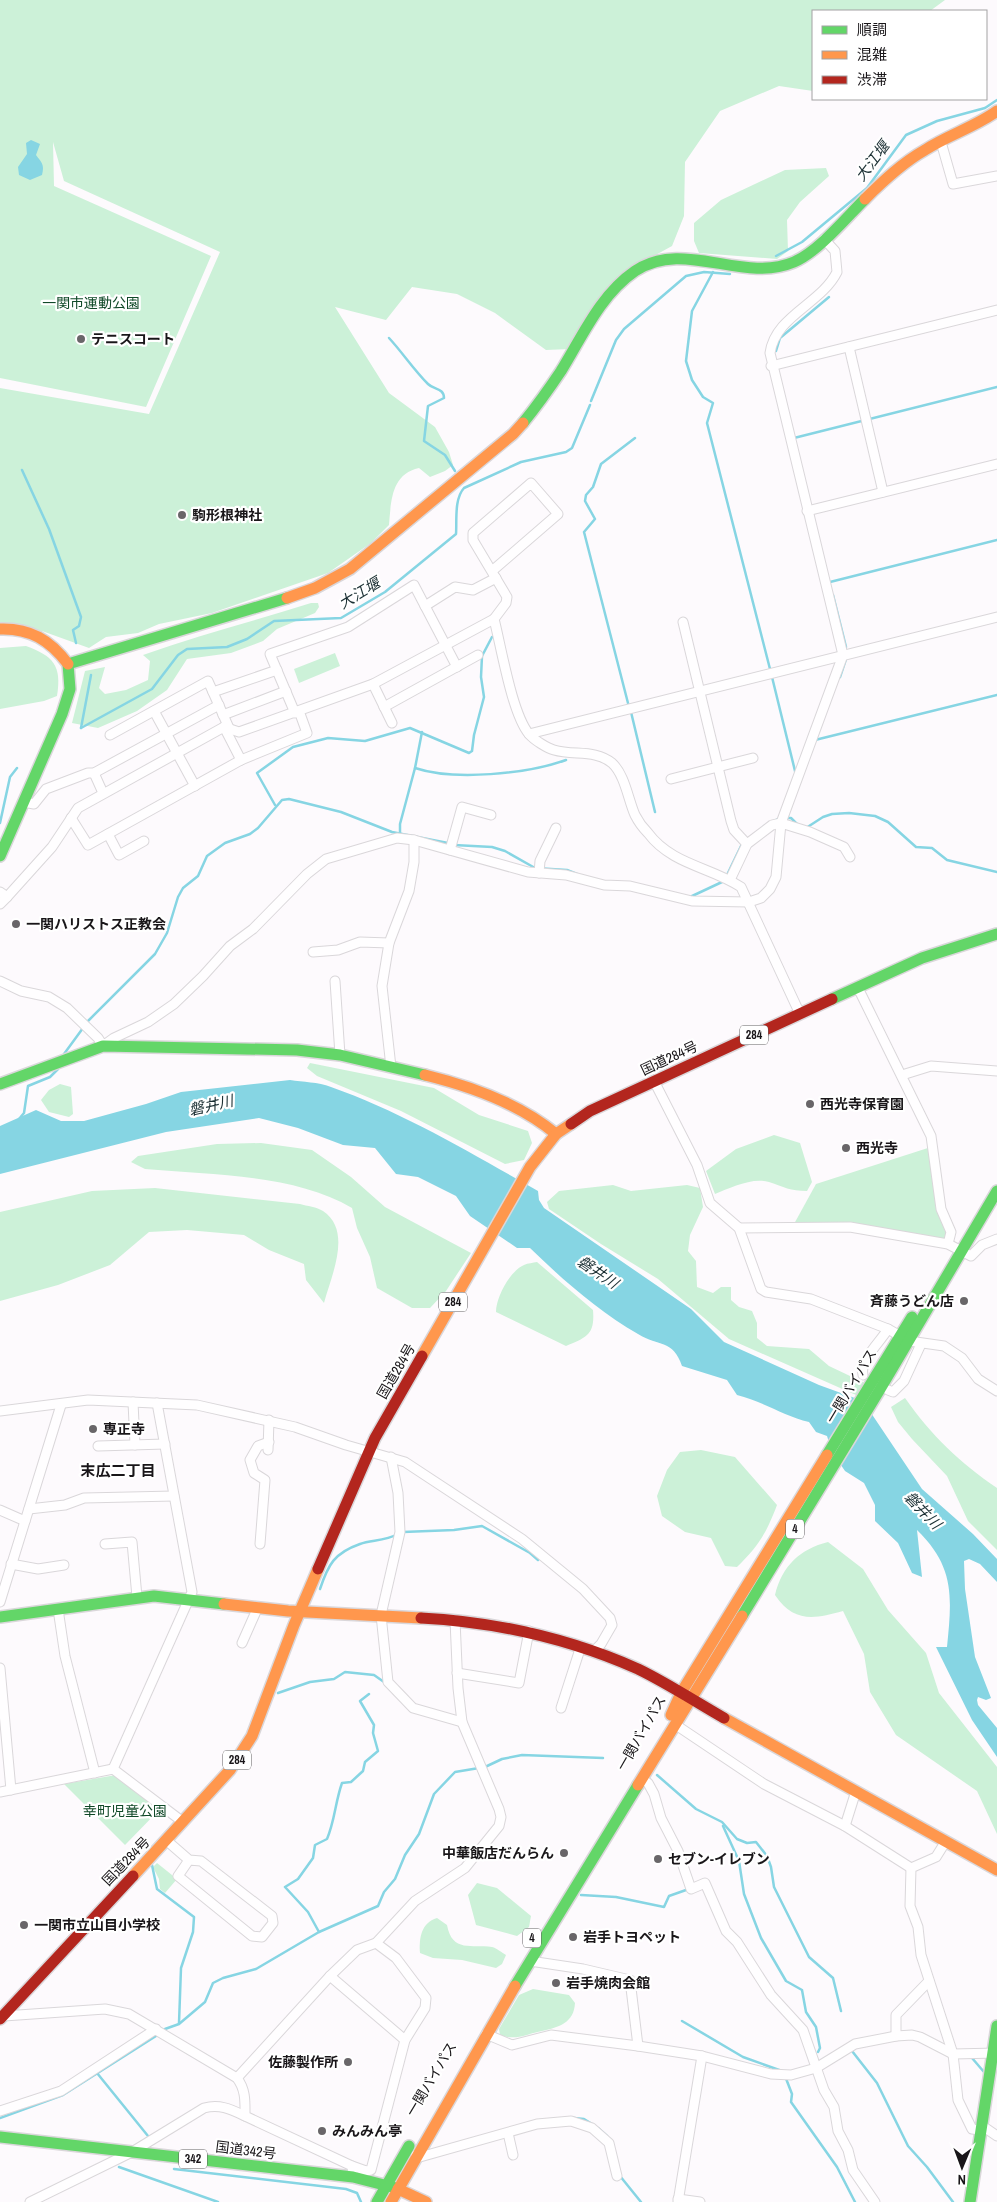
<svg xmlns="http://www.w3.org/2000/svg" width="997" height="2202" font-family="'Archivo Narrow','Noto Sans JP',sans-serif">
  <rect width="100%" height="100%" fill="#fdfafd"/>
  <g fill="#ccf1d8">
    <path d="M0 0H945L930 11H813V91L779 86 720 111 685 162 684 216 672 246 630 269 570 349 546 350 495 313 457 294 412 287 386 320 335 307 389 393 435 427 449 452 453 465 445 471 430 477 419 468C391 474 391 502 389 525L371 543 328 573 212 613 159 624 138 633 106 637 89 648 42 631 0 624V388L149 414 220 252 64 181 53 142 54 186 211 256 146 407 0 378Z"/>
    <polygon points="826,168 829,176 800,202 787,220 788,251 777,259 699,253 694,241 694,223 721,200 785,170"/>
    <path d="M311 603H318L319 607 315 613 277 629 263 641 231 653 187 659 167 690 137 711 98 728 72 723 85 671 105 667 99 688 105 694 126 690 148 680 150 661 143 655C198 635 255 621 311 603Z"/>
    <path d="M26 646C53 656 62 665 57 696L44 701 0 709V648Z"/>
    <polygon points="335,653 340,666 299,683 294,669"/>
    <polygon points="310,1063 434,1088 479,1115 528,1131 532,1143 524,1160 505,1164 401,1111 317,1076 307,1068"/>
    <polygon points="60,1084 71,1087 73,1114 69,1117 49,1112 41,1100 49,1090"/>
    <path d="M774 1135 800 1143 812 1182 807 1191C790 1191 784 1187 769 1182 752 1177 730 1188 715 1194L706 1171 736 1149Z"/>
    <path d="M261 1143 312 1150 351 1177 385 1207 471 1253 446 1291 430 1308H412L377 1288 370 1257 357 1228 352 1208C294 1174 211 1175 145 1169L131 1162 138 1156 217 1144Z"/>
    <polygon points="931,1147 948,1231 946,1240 794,1224 816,1184"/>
    <polygon points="613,1185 631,1191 687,1185 700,1188 703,1207 690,1235 688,1251 696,1261 697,1287 713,1293 721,1287 731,1287 731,1300 739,1307 752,1311 757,1323 757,1338 767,1346 809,1349 829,1366 869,1385 856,1395 729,1339 658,1279 601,1244 549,1209 547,1202 559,1191"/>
    <path d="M155 1188 300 1204C307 1206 317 1207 323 1211 353 1231 331 1276 324 1303L306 1280 304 1264 269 1250 244 1235 187 1230 149 1232 110 1265 58 1285 0 1301V1212L92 1191Z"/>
    <path d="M537 1262 593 1310C595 1335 587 1337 566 1346L496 1312C496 1297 510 1271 524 1265 528 1263 533 1263 537 1262Z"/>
    <path d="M905 1398C931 1435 960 1463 997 1488V1550L968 1521 947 1476 912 1439 898 1422 891 1407Z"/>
    <path d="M701 1450 735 1457 777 1505C766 1534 759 1545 737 1567L725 1566 711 1538 685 1532 662 1516 657 1496 667 1470 680 1452Z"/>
    <path d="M828 1542 863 1569 888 1610 926 1653 939 1693 997 1767V1834L977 1791 896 1735 870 1692 864 1654 843 1611C814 1619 794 1623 775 1595 782 1566 800 1549 828 1542Z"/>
    <polygon points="116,1775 160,1809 125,1845 64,1784"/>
    <polygon points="157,1863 177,1879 165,1893 160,1889 159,1879 153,1867"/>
    <polygon points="477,1883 497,1888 531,1916 529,1927 517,1936 476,1925 468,1895"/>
    <path d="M437 1918 447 1925C452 1953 472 1944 492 1947 497 1948 502 1953 506 1955L502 1964 496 1968 462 1960 433 1958 420 1953C419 1938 421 1923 437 1918Z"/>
    <path d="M533 1989 569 1995 575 2003C574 2023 559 2027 542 2031 525 2034 519 2041 500 2035L499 2029 519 1995Z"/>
  </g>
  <g fill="#86d5e3">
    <path d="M31 140 40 144 36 155C41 162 45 164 42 175L30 180 19 175 18 167 27 154 26 143Z"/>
    <path d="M290 1080C303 1082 318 1082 331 1087 402 1112 473 1154 538 1191L539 1200 544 1208 691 1309 724 1342 819 1385 863 1401 922 1489 973 1534 997 1559V1582L980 1564 969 1559 964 1561 965 1589 975 1657 991 1698 986 1700 978 1697 977 1700 978 1705 997 1728V1757L972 1720 936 1647H947C952 1597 955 1567 917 1530L922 1577 912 1573 898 1543 875 1521V1505L864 1483 845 1471 832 1452 827 1436 816 1432 809 1422C784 1416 762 1401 737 1395L727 1380 682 1366C673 1339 659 1347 638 1334 598 1311 563 1280 530 1248H517L470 1216 456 1196 418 1177 396 1174 375 1148 343 1145 298 1128 259 1118 166 1132 0 1174V1126L36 1110 61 1121H84L146 1104 181 1092Z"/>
  </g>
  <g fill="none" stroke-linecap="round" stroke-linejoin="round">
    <g stroke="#86d5e3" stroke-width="2.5">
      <polyline points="776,256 802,242 867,188 906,135 937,121 985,108 997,100"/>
      <polyline points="713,272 692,311 686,361 692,380 703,397 713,403 707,423 770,669"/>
      <path d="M389 338C402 352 414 370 428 384 434 390 444 388 444 398L428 406 424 441 445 455 455 471"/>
      <polyline points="776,351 780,338 829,297"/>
      <polyline points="591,401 616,340 624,329 686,276 704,272 730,274"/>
      <polyline points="794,438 997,387"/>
      <polyline points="22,470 49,529 81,617 79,626 73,630 76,643"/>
      <polyline points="830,582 997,540"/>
      <polyline points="833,595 846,647"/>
      <polyline points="772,677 796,775"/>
      <polyline points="840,677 846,659"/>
      <polyline points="629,707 584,532 595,519 585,501 586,495 593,487 601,464 635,438"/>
      <polyline points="631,712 655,812"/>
      <path d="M81 728 152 689 178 655 187 649 227 647 247 639 274 621 341 618 385 592 456 534C457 521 454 499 464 488L521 462 566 452 572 448 590 405"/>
      <polyline points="81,728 91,675"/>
      <polyline points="815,740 997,695"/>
      <path d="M415 768C454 781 527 774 566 760"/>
      <polyline points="275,805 257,773 293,747 328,738 365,741 410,728 469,753 472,751 474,735 484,697 481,677 482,656 492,637"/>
      <polyline points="788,815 787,818 791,818 798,825"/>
      <polyline points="0,823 10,777 17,768"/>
      <polyline points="764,826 778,819"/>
      <polyline points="806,828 823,817 832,814 849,813 875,816 888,822 916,847 932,848 947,860 997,872"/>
      <polyline points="400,833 400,824 415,768 422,732"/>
      <polyline points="454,845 492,847 505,851 535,868 567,870 577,874"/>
      <polyline points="727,875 742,844"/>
      <polyline points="690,897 722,882"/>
      <polyline points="88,1021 155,954 167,933 178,897 183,888 198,876 207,856 225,843 250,834 258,828 282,800 289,799 341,812 392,832 448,843"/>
      <polyline points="64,1054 83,1028"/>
      <polyline points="19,1119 24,1113 28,1086 50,1077 58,1069"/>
      <polyline points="403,1532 454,1530 482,1526 530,1553 538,1560"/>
      <path d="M320 1589C328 1565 334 1553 360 1544 372 1540 385 1541 398 1534"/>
      <polyline points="278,1693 310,1682 334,1679 345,1672 374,1675 384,1682"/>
      <polyline points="485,1767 502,1759 522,1755 603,1758"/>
      <polyline points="657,1775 696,1809 722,1822 737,1839 747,1843 756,1842 767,1856 771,1867 774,1887 809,1957 833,1978 841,2011"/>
      <polyline points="723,1826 739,1861 744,1894 761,1938 786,1981 802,1990 806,2012 816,2027 820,2048 818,2052"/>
      <polyline points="152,1865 157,1889 194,1917 193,1932 181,1968 179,2023"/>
      <polyline points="581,1895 616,1897 664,1907 669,1896 686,1890"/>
      <path d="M319 1932 308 1912 285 1887 298 1879 313 1858 315 1845 327 1839C335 1820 335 1803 342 1783L351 1782 363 1771 365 1762 378 1751 373 1733 374 1725 360 1701 369 1694"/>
      <polyline points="682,2021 743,2057 782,2071"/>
      <polyline points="165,2029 179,2024 205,2002 213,1983 223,1978 256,1969 319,1932 378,1906 384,1892 395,1879 405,1855 419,1834 434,1794 455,1772 479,1768"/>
      <polyline points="852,2051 877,2083 908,2146 927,2167 953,2202"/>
      <polyline points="972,2058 984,2072"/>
      <polyline points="97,2073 148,2136"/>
      <polyline points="785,2076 792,2094 791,2102 837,2167 855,2202"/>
      <polyline points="0,2118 63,2095 156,2036"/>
      <polyline points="574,2118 584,2119 592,2124"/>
      <polyline points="598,2128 607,2136"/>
      <polyline points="119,2167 218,2202"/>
      <polyline points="174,2169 346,2189 357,2193 361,2202"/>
      <polyline points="620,2176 641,2202"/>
    </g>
    <defs>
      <g id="street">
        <polyline points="941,142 953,184 997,176"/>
        <polyline points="849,347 883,492"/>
        <polyline points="771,366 997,310"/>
        <polyline points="807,511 997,464"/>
        <path d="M492 571 558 514 531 483 473 533V540L507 597 506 603 494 619C501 646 512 714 529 734 534 740 547 748 554 750 574 756 595 749 612 763 625 775 628 799 635 815 638 821 643 828 648 833 672 865 711 867 741 887L800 1014"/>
        <polyline points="425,606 455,587 473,590 496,578"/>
        <polyline points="683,622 731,821 734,830 747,844"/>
        <polyline points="373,684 392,723"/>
        <polyline points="213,692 277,670"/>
        <polyline points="384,707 478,655"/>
        <polyline points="154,711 195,786"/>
        <polyline points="295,713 270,654 348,627 414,585 457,667"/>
        <polyline points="223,715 286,691"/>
        <polyline points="224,727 241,760"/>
        <polyline points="529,734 997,617"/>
        <polyline points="110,735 208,681 229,728"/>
        <polyline points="94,773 103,793"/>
        <polyline points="671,779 753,758"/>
        <polyline points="23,802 34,804 46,789 88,773 94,773 219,705"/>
        <polyline points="71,818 88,845 241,760 307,733 299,711"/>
        <polyline points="108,834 119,855 144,841"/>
        <polyline points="450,850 462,807 491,815"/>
        <polyline points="539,873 540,861 556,828"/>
        <polyline points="730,880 747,844 772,825 781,823 810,832 844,847 850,857"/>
        <polyline points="0,892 7,897 0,904"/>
        <polyline points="7,897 52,847 78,808 224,727 239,732 373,684 494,619"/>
        <polyline points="313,952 338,950 360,942 389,943"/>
        <path d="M0 981 21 991 49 997 67 1008 98 1038 103 1046 114 1038 148 1022 174 1004 203 976 230 946 253 929 307 874 326 859 397 838 414 840 528 872 566 875 604 885 630 886 692 901 749 902 761 898 770 889 776 877 781 823 843 655 770 353C775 316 821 304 837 272L835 251 824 239"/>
        <polyline points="335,981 340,1055"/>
        <polyline points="858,988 931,1136 941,1209 951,1232 948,1244"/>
        <polyline points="391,1067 382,986 389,943 409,891 414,862 414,840"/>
        <polyline points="902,1075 931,1066 997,1071"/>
        <polyline points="654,1081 697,1165 710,1203 739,1228 761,1289 766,1292 811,1299 888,1329 909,1341 944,1346 962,1358 978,1379 997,1391"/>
        <polyline points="739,1228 850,1227 948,1244 971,1256 982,1245 997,1239"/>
        <path d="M863 1375C859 1361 881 1341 888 1329"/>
        <polyline points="888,1390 893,1392 904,1381 921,1344"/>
        <polyline points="133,1402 135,1445"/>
        <polyline points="0,1411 88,1400 197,1405 295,1427 346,1445 405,1462 522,1539 583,1589 610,1618 612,1625 601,1644 594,1651"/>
        <polyline points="98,1446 165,1444"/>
        <polyline points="268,1450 269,1420"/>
        <polyline points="391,1457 398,1493 400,1532 381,1615 388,1682 413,1708 462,1722"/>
        <polyline points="29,1509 65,1505 84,1498 174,1496"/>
        <polyline points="0,1510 25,1521"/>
        <polyline points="105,1544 132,1542 137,1597"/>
        <polyline points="260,1544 265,1480 254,1473 250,1460 258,1446 269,1442"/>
        <polyline points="11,1564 38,1569 64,1565"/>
        <polyline points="0,1602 61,1405"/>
        <polyline points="58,1609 65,1656 95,1773"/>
        <polyline points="242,1643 258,1607"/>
        <polyline points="0,1668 11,1790"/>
        <polyline points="457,1673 519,1683 529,1631"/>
        <polyline points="561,1708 581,1646"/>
        <polyline points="676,1725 764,1784 845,1826 911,1868"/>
        <polyline points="113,1769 192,1592 157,1403"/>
        <polyline points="643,1780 648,1783 654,1794 661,1818 678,1851 691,1889 705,1883 726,1931 737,1942 771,1995 803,2030 824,2090 834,2107 838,2131 848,2150 853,2170 875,2202"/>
        <polyline points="0,1792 113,1769 183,1822"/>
        <polyline points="845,1826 856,1791"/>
        <polyline points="166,1840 189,1860 201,1861 272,1916 273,1923 262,1937 252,1936 178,1876 189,1860"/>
        <polyline points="946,1841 936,1857 911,1868 910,1906 918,1927 921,1955 953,2054 958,2100 972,2129 980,2130"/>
        <polyline points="530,1961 583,1969 630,1980 638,2046"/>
        <polyline points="330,1976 405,2040"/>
        <path d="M4 2016 105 2009 129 2014 237 2078C246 2090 245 2102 245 2116L352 2166 353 2177"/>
        <polyline points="486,2034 512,2045 551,2035 638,2046 702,2056 771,2074 791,2075 816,2068 855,2044 896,2036 912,2035 920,2037 953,2054 997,2053"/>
        <polyline points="896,2036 896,2015 929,1981"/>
        <polyline points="237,2078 330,1976 357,1950 376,1943 415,1901 465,1868 499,1826 501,1817 499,1809 462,1722 458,1688 455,1620"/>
        <polyline points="0,2111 61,2091 156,2029"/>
        <polyline points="981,2125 997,2136"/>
        <polyline points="508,2133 513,2155"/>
        <polyline points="416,2155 420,2157 537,2124 571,2121 592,2128 609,2143 617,2176"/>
        <polyline points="352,2166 366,2171 371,2170 405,2040 425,2008 426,1998 396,1958 376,1943"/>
        <polyline points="678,2199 700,2202"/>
        <path d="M30 2202 132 2152 204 2108C220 2104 230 2109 245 2116"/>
        <polyline points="678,2202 702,2056"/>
      </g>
      <g id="fast">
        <path d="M523 423C536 407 549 389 561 371 582 337 600 295 635 271 684 238 742 284 794 262 819 251 845 219 865 199"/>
        <polyline points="0,856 62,714 70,689 68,664 287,598"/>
        <polyline points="832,999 922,958 997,934"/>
        <polyline points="0,1084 103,1046 297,1050 340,1055 425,1075"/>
        <polyline points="827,1455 912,1317"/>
        <polyline points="742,1616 879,1391 997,1191"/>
        <polyline points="0,1617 154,1596 224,1604"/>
        <polyline points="515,1986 638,1785"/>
        <polyline points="0,2137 353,2177 396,2188"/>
        <polyline points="377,2202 409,2146"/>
        <polyline points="970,2202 997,2026"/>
      </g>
      <g id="slow">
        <path d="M865 199C883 181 902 163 925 150 948 135 975 127 997 111"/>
        <polyline points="287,598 315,588 350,569 513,434 523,423"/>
        <path d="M0 629C30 628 50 640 68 664"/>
        <path d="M425 1075C470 1086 520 1104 556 1134"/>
        <polyline points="422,1356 530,1167 556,1134 571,1124"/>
        <polyline points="224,1604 288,1611 421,1618"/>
        <polyline points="671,1715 681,1693 827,1455"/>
        <polyline points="724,1718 997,1870"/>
        <polyline points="638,1785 742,1616"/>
        <polyline points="133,1876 230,1770 252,1736 294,1625 318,1569"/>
        <polyline points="398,2189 426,2202"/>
        <polyline points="391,2202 515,1986"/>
      </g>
      <g id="jam">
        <polyline points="571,1124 590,1111 832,999"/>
        <polyline points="318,1569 375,1438 422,1356"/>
        <path d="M421 1618C497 1622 568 1638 638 1669 667 1683 696 1702 724 1718"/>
        <polyline points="0,2019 133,1876"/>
      </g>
    </defs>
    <use href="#street" stroke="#dad7da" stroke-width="11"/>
    <use href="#fast" stroke="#dad7da" stroke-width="14"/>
    <use href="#slow" stroke="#dad7da" stroke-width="14"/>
    <use href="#jam" stroke="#dad7da" stroke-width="14"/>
    <use href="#street" stroke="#fffeff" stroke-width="9"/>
    <use href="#fast" stroke="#63d668" stroke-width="11"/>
    <use href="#slow" stroke="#ff974d" stroke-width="11"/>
    <use href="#jam" stroke="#b3261e" stroke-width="11"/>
  </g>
  <g fill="#696669" stroke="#fff" stroke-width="2">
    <circle cx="81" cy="339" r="5"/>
    <circle cx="182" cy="515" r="5"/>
    <circle cx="16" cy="924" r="5"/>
    <circle cx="810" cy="1104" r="5"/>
    <circle cx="846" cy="1148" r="5"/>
    <circle cx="964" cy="1301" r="5"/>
    <circle cx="93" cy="1429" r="5"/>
    <circle cx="564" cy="1853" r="5"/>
    <circle cx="658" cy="1859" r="5"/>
    <circle cx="24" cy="1925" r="5"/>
    <circle cx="573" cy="1937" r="5"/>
    <circle cx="556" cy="1983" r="5"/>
    <circle cx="348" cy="2062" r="5"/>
    <circle cx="322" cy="2131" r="5"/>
  </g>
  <g text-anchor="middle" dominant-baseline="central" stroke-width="4.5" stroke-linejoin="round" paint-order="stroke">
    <g fill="#fff" stroke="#5e5c5e" stroke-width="1">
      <rect x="740" y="1025.5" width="28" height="19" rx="4"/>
      <rect x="439" y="1292.5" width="28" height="19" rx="4"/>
      <rect x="786" y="1519.5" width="18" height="19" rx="4"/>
      <rect x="223" y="1750.5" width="28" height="19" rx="4"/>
      <rect x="523" y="1928.5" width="18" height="19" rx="4"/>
      <rect x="179" y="2149.5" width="28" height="19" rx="4"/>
    </g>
    <g font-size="12" font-weight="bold" fill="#191619">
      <text x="754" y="1035">284</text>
      <text x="453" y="1302">284</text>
      <text x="795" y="1529">4</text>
      <text x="237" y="1760">284</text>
      <text x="532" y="1938">4</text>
      <text x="193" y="2159">342</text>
    </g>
    <g font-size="14" fill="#104928" stroke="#fff">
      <text x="91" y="303">一関市運動公園</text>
      <text x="125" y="1811">幸町児童公園</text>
    </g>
    <g font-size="14" font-weight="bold" fill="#191619" stroke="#fff" text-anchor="start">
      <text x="91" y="339">テニスコート</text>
      <text x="192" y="515">駒形根神社</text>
      <text x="26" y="924">一関ハリストス正教会</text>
      <text x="820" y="1104">西光寺保育園</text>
      <text x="856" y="1148">西光寺</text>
      <text x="954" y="1301" text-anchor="end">斉藤うどん店</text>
      <text x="103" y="1429">専正寺</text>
      <text x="554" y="1853" text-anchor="end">中華飯店だんらん</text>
      <text x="668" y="1859">セブン-イレブン</text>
      <text x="34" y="1925">一関市立山目小学校</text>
      <text x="583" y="1937">岩手トヨペット</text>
      <text x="566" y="1983">岩手焼肉会館</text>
      <text x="338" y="2062" text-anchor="end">佐藤製作所</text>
      <text x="332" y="2131">みんみん亭</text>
    </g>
    <g font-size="14" fill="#191619" stroke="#fff">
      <text transform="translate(669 1058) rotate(-25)">国道284号</text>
      <text transform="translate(396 1371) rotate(-60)">国道284号</text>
      <text transform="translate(851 1386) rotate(-59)">一関バイパス</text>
      <text transform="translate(641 1733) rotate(-60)">一関バイパス</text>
      <text transform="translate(126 1861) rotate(-46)">国道284号</text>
      <text transform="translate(431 2079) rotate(-59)">一関バイパス</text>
      <text transform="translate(246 2150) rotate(7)">国道342号</text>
    </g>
    <g font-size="15" font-style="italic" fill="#1b2f33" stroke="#fff">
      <text transform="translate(872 161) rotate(-53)">大江堰</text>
      <text transform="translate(359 593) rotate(-31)">大江堰</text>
      <text transform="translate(211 1105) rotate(-13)">磐井川</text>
      <text transform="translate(598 1272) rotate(34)">磐井川</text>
      <text transform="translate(923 1510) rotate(46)">磐井川</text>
    </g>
    <g font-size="15" font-weight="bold" fill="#191619" stroke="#fff">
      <text x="118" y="1470">末広二丁目</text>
    </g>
  </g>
  <rect x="812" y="10" width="175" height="90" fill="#ffffff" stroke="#a3a2a3"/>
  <rect x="822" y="26" width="25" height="8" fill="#63d668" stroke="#a3a2a3"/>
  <text x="857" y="35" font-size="15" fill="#191619">順調</text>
  <rect x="822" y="51" width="25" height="8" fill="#ff974d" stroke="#a3a2a3"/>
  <text x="857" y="60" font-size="15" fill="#191619">混雑</text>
  <rect x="822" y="76" width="25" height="8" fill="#b3261e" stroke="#a3a2a3"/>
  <text x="857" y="85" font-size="15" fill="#191619">渋滞</text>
  <g transform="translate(962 2167) rotate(181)" stroke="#ffffff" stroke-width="4" paint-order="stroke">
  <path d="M0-4L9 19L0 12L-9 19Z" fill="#191619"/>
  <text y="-8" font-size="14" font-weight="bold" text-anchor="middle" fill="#191619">N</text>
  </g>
</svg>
